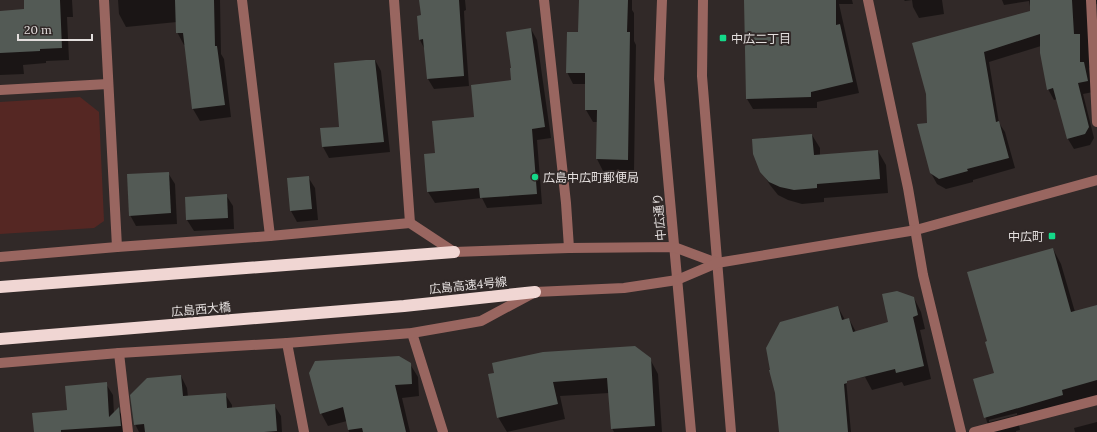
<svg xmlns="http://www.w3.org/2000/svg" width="1097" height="432" font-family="Lora,'Noto Sans JP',serif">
  <rect width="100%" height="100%" fill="#312928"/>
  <polygon fill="#552723" points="80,97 99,112 104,221 94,228 0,234 0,102"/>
  <g fill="#0007" fill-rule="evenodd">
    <polygon points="25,0 72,0 73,17 67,17 69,60 46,61 46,63 23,65 24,74 0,75 0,12 25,10"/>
    <polygon points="118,0 220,0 221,54 224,59 231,117 200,121 193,109 185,45 184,45 177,32 177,22 126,27 119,14"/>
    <polygon points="420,0 465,0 466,10 464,11 465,32 469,86 434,89 428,79 425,50 420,40 422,16"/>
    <polygon points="580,0 632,0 632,10 634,13 634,41 636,45 634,171 603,171 597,159 597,122 593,122 586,110 586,84 573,84 567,72 579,33"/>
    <polygon points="745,0 852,0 853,4 839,4 859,93 817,102 817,108 753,109 747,99"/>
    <polygon points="904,0 942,0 944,14 919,18 913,7 912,0 905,1"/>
    <polygon points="1002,0 1097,0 1097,4 1094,5 1093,68 1089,68 1093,92 1083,94 1094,138 1090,145 1074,149 1068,139 1057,99 1054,100 1048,89 1041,46 989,62 999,123 1005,132 1015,168 973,180 973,182 946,189 937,184 931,173 927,94 1031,12 1029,1 1004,5"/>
    <polygon points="531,29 537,40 551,138 537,140 542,204 487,208 482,198 435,203 428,192 436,154 475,118 513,81"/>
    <polygon points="375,60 381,71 390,152 329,158 323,147 340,128 335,64"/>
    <polygon points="812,135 820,148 820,155 878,151 886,165 888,193 824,198 824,202 802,204 788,200 778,195 770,185 761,171"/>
    <polygon points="168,173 175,184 177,224 136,226 130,215"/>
    <polygon points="308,177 315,188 318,220 297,222 291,211"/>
    <polygon points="226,195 233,206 234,229 194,231 187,220"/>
    <path d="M1053 249 1061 264 1075 312 1097 306V397L1019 425 1020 430 1016 431V432H992L987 422 975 379 996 374ZM1017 413V415L989 422V420Z"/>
    <polygon points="914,298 921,312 925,329 920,330 931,379 904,386 902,382 872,390 865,377 846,380 851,432 780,432 838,307 845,320 849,319 856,332 890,322"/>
    <polygon points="650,359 658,374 662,432 614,432 612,428 609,393 560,396 565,419 507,432 498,417 489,375"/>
    <polygon points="410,364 418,377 419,396 402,398 410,432 349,432 347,421 328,426 321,413"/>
    <polygon points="181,376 187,388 188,397 225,394 232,405 232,408 274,405 281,416 282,432 139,432 135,424"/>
    <polygon points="106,384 113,395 114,414 118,409 125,420 126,432 35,432 68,411"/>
    <polygon points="1097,422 1097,432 1075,432 1074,428"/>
  </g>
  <g fill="#535a55">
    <polygon points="24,0 60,0 62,48 40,49 40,51 0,53 0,11 24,9"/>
    <polygon points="175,0 214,0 215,46 217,46 225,105 192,109 183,33 176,33"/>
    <polygon points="419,0 459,0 464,76 427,79 423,39 419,40 417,16 421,15"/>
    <polygon points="579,0 628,0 627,32 630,32 628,160 596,159 597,110 585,110 585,73 566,73 567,32 578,32"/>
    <polygon points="744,0 836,0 836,25 840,24 853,82 811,92 811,97 746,99"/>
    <polygon points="1030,0 1072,0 1074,34 1080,34 1080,62 1084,62 1088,81 1078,83 1089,127 1085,134 1067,139 1053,88 1047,90 1040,53 1040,34 984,52 996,122 999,121 1009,158 967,169 968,171 939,179 930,173 917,124 927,123 926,94 912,43 1030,11"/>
    <polygon points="531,28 545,127 532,129 537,194 480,198 479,188 427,192 424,154 435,153 432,121 474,117 471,85 511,80 510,68 511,68 506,32"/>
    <polygon points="366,60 375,60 384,142 322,147 320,128 339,127 334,63"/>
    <polygon points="812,134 814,155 878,150 880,179 817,184 817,188 794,190 780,187 769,182 760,172 753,154 752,139"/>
    <polygon points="169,172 171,213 129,216 127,174"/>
    <polygon points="309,176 312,209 290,211 287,178"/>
    <polygon points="227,194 228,218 186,220 185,197"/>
    <polygon points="1053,248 1071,312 1097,305 1097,380 1062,390 1063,395 984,418 973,379 994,373 985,342 987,341 967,272"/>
    <polygon points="897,291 914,297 918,315 913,317 924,366 896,373 895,369 847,381 847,383 844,384 848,432 779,432 775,393 769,370 770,370 766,348 780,322 838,306 842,320 849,318 853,332 888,322 882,294"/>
    <polygon points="635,346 651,358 655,426 611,429 607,378 553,382 558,404 497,418 488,374 494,373 492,363 543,352"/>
    <polygon points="399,356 411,363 412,384 395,385 406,432 363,432 362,428 348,430 343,407 320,414 309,373 315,361"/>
    <polygon points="181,375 183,396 226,393 227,408 275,404 277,431 264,432 145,432 144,424 134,425 130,395 147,378"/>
    <polygon points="107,382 109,417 119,407 121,426 61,430 61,432 34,432 32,413 67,410 65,386"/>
  </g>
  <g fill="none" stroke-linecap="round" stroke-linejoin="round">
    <g stroke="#996660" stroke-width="10">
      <polyline points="104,0 117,247"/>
      <polyline points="242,0 270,236"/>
      <polyline points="394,0 410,223"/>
      <polyline points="544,0 566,203 569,248"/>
      <polyline points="662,0 659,79 691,432"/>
      <polyline points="703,0 702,76 731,432"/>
      <polyline points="868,0 908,188 923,275 961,432"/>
      <polyline points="1091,0 1097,122"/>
      <polyline points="0,90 108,84"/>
      <polyline points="0,257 117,247 270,236 410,223 454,252 569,248 674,247 717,263"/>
      <polyline points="412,333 443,432"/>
      <polyline points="287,343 304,432"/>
      <polyline points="119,353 128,432"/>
      <polyline points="0,363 119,353 287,343 412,333 481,321 535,292 624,288 677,280 717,263 916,230 1097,180"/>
      <polyline points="974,432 1097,400"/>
    </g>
    <g stroke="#f0d6d3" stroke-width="12">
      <polyline points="0,287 454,252"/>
      <polyline points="0,339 404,306 535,292"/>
    </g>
  </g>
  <g fill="#14d989" stroke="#312928" stroke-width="1.5">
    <rect x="719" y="34" width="8" height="8" rx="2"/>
    <circle cx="535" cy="177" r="4"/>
    <rect x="1048" y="232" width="8" height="8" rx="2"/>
  </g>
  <g text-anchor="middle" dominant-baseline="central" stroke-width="4" stroke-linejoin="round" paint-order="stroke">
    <g font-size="12" fill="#e3dedd" stroke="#312928" text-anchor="start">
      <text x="731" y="38">中広二丁目</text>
      <text x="543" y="177">広島中広町郵便局</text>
      <text x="1044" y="236" text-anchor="end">中広町</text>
    </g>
    <g font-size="12" fill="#e3dedd" stroke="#312928">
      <text transform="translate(659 217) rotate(-95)">中広通り</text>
      <text transform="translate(468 285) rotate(-6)">広島高速4号線</text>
      <text transform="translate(201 309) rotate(-5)">広島西大橋</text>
    </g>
  </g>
  <path d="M18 34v6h74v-6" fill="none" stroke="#e3dedd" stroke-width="2"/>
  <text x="24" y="34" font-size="12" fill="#e3dedd" stroke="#312928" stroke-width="3" paint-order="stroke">20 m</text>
</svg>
